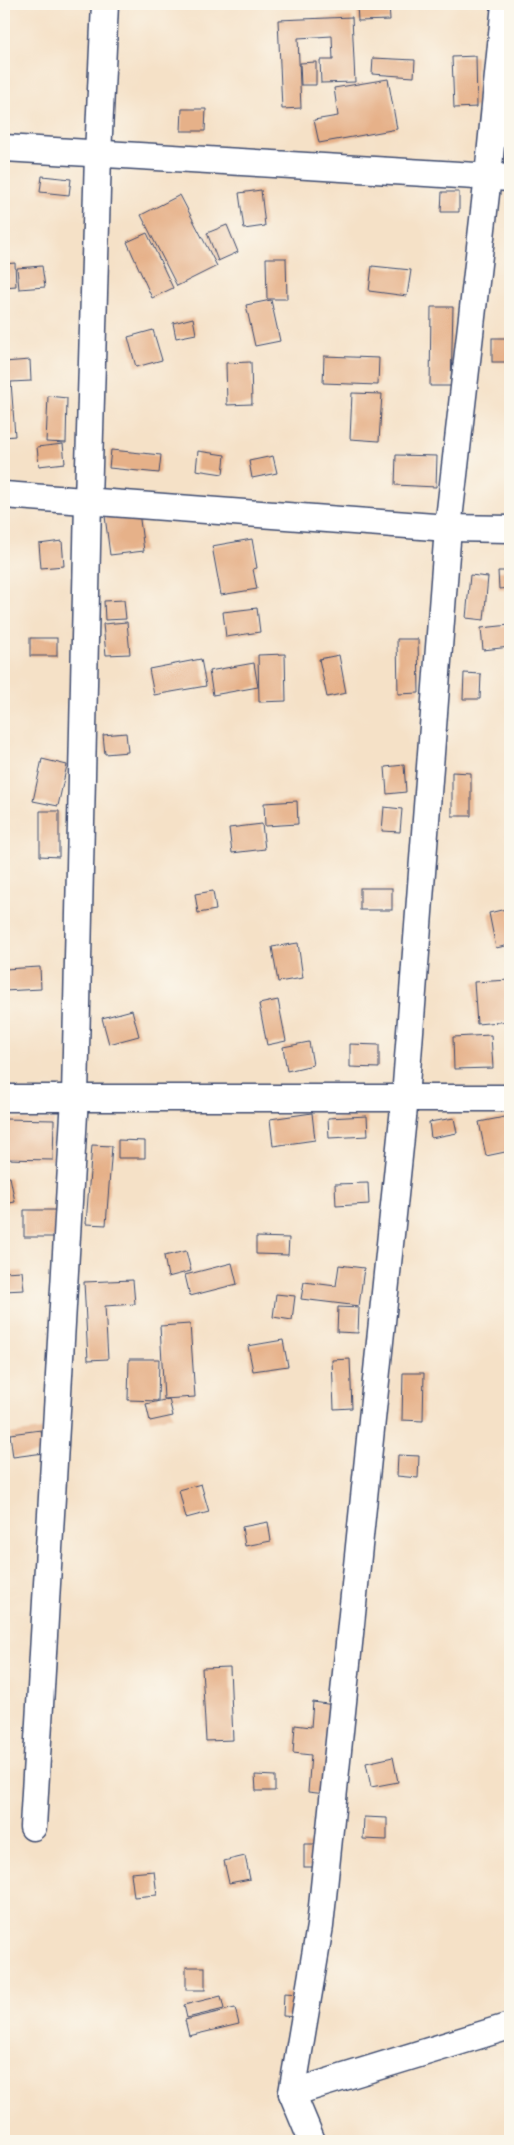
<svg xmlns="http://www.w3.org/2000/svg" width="514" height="2145" font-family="'Playpen Sans',sans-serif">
  <rect width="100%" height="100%" fill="#fbf7ec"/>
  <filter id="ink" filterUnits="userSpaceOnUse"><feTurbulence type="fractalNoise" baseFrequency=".02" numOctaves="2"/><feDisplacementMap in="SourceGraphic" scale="10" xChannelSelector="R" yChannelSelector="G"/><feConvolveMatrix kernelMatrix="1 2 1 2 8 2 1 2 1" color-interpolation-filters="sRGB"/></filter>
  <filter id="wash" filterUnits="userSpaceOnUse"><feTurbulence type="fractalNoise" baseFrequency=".0096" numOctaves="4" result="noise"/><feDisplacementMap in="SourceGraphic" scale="20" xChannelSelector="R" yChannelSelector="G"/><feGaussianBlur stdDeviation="1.12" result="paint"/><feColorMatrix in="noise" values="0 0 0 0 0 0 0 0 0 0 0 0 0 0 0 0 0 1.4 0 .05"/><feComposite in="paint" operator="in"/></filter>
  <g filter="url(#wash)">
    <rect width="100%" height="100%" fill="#f5e1c7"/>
    <g id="blocks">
      <g fill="#e6b189">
        <polygon points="357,4 389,4 390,20 358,21"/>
        <polygon points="352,17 355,82 321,83 320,60 333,60 332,36 298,38 301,108 282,109 278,20"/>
        <polygon points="476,56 477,107 454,108 452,57"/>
        <polygon points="373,58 415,60 414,77 372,74"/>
        <polygon points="316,62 316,85 301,85 300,63"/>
        <polygon points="388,79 397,129 319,143 314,120 338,116 334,88"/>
        <polygon points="182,109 206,109 205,131 181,131"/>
        <polygon points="42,176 71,179 69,195 40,192"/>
        <polygon points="261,190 265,226 244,229 239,193"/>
        <polygon points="442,192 459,192 459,212 441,212"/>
        <polygon points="180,195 217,266 177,286 141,215"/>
        <polygon points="227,225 238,252 218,261 207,233"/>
        <polygon points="147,233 173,288 152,298 127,242"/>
        <polygon points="266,258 286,258 287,299 267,299"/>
        <polygon points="15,263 16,286 4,287 4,264"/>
        <polygon points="42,266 45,287 19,289 17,268"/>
        <polygon points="372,266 411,270 407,296 369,291"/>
        <polygon points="271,300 280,341 255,346 246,305"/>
        <polygon points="431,307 453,307 451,386 430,386"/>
        <polygon points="193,318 196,334 176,338 173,323"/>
        <polygon points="153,330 162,360 136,367 128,337"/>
        <rect x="492" y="338" width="18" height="24"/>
        <polygon points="324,356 379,358 378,385 323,383"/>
        <polygon points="30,360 31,381 11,382 15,436 4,437 4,362"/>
        <polygon points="251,362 252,404 227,405 226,363"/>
        <polygon points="352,393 382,394 379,441 350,439"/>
        <polygon points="48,396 67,398 66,443 46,442"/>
        <polygon points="63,444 65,463 39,466 37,447"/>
        <polygon points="111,450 161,455 159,473 109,468"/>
        <polygon points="198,451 225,455 223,474 196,470"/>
        <polygon points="396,455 437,456 436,487 395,485"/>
        <polygon points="273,456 277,473 252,478 249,461"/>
        <polygon points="139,512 144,551 110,555 105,516"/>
        <polygon points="252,539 257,568 253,569 257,589 221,595 212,546"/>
        <polygon points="62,541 64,566 41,568 39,544"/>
        <polygon points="498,571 510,571 510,588 499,589"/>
        <polygon points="470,575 488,577 484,620 466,618"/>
        <polygon points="124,600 126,619 105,620 104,601"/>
        <polygon points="257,608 260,632 226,637 223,612"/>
        <polygon points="127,622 130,654 106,655 103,624"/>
        <polygon points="510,625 510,647 483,650 481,628"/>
        <rect x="30" y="638" width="27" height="18"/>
        <polygon points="397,639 418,639 419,693 398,694"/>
        <polygon points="285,654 286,701 259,702 258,655"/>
        <polygon points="339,655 346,693 327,697 319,659"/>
        <polygon points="201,659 206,686 154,695 149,669"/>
        <polygon points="254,663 258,687 213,695 209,671"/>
        <polygon points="464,673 481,674 480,699 463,699"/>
        <polygon points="126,733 128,752 105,754 103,735"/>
        <polygon points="42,759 67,765 58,806 33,801"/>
        <polygon points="404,765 406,792 387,794 385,767"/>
        <polygon points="452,772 471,773 471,816 452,816"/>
        <polygon points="297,801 298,824 265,826 264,803"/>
        <polygon points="384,807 402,809 400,832 382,831"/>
        <polygon points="40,811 59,811 59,857 40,856"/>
        <polygon points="262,824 265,849 232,853 229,828"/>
        <rect x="360" y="888" width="32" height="22"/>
        <polygon points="213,891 216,910 198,913 195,894"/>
        <polygon points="510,908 510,945 496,948 489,913"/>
        <polygon points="298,943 303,978 278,982 272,947"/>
        <polygon points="40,967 41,989 4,991 4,969"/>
        <polygon points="510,980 510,1021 477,1024 474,982"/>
        <polygon points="278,1000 286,1041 267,1045 259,1004"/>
        <polygon points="132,1010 139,1036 109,1044 102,1018"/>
        <polygon points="491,1035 493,1068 454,1069 453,1037"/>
        <polygon points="309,1042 313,1065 287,1071 283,1047"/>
        <polygon points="350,1044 379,1045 379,1068 350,1067"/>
        <polygon points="312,1113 315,1140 273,1146 270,1119"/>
        <polygon points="367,1116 368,1136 329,1138 328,1118"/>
        <polygon points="510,1116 510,1151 486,1156 479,1122"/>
        <polygon points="454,1118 457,1133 431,1138 429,1122"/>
        <polygon points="4,1119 54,1120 53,1160 4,1159"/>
        <polygon points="118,1140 145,1141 145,1158 118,1158"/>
        <polygon points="92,1145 112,1146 106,1225 86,1224"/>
        <polygon points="10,1177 15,1202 4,1204 4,1178"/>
        <polygon points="368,1183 369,1204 336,1206 335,1184"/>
        <polygon points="24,1210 56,1210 55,1237 24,1237"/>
        <polygon points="256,1237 289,1238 288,1255 256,1254"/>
        <polygon points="186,1251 191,1271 168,1277 164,1256"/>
        <polygon points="232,1263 237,1284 190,1296 185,1275"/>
        <polygon points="339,1265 364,1268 359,1306 301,1299 304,1282 336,1286"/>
        <polygon points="22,1271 24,1290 4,1291 4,1272"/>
        <polygon points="133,1280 135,1304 105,1306 108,1359 88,1360 84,1282"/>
        <polygon points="276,1294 295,1296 292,1320 273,1317"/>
        <polygon points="338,1307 359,1308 358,1333 337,1332"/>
        <polygon points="190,1324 195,1397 164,1399 160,1326"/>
        <polygon points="283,1340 288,1366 253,1371 248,1346"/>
        <polygon points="129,1359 159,1359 158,1401 128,1400"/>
        <polygon points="350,1359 352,1408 334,1409 332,1360"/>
        <polygon points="403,1373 424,1373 423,1421 402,1420"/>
        <polygon points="169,1399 173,1416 150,1421 146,1404"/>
        <polygon points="41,1430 44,1453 13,1457 10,1434"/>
        <polygon points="398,1455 419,1456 418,1478 397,1476"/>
        <polygon points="201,1484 209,1512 186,1518 179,1490"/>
        <polygon points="268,1522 271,1541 245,1546 242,1527"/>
        <polygon points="230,1667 233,1740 206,1741 202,1668"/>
        <polygon points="313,1702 334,1705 326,1794 308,1792 311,1755 293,1753 295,1725 311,1727"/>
        <polygon points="393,1757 398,1782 371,1787 366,1763"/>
        <polygon points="255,1775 275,1776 275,1791 256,1791"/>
        <polygon points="364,1817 387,1818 387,1840 363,1839"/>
        <rect x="304" y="1844" width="19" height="23"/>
        <polygon points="245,1856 250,1879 229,1883 224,1861"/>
        <polygon points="154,1871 157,1895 134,1897 131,1873"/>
        <rect x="186" y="1967" width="19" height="23"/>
        <polygon points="284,1993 315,1995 313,2018 283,2016"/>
        <polygon points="221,1996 224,2009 187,2018 184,2005"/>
        <polygon points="235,2008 239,2024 189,2036 185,2020"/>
      </g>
    </g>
  </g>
  <g filter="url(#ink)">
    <use href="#blocks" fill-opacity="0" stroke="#3c4a6e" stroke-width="1"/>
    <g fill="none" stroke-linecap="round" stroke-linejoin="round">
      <defs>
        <g id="street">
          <polyline points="4,148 510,178"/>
          <polyline points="4,495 448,528 510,529"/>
          <polyline points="4,1098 510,1098"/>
          <polyline points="33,1827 75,1097 88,501 98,155 105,4"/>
          <polyline points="292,2093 510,2026"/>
          <polyline points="312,2141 292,2093 320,1926 405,1098 448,528 488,176 505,4"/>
        </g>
      </defs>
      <use href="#street" stroke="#3c4a6e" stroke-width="29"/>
      <use href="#street" stroke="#fff" stroke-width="26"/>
    </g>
  </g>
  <rect width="514" height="2145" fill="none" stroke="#fbf7ec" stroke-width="20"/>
</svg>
